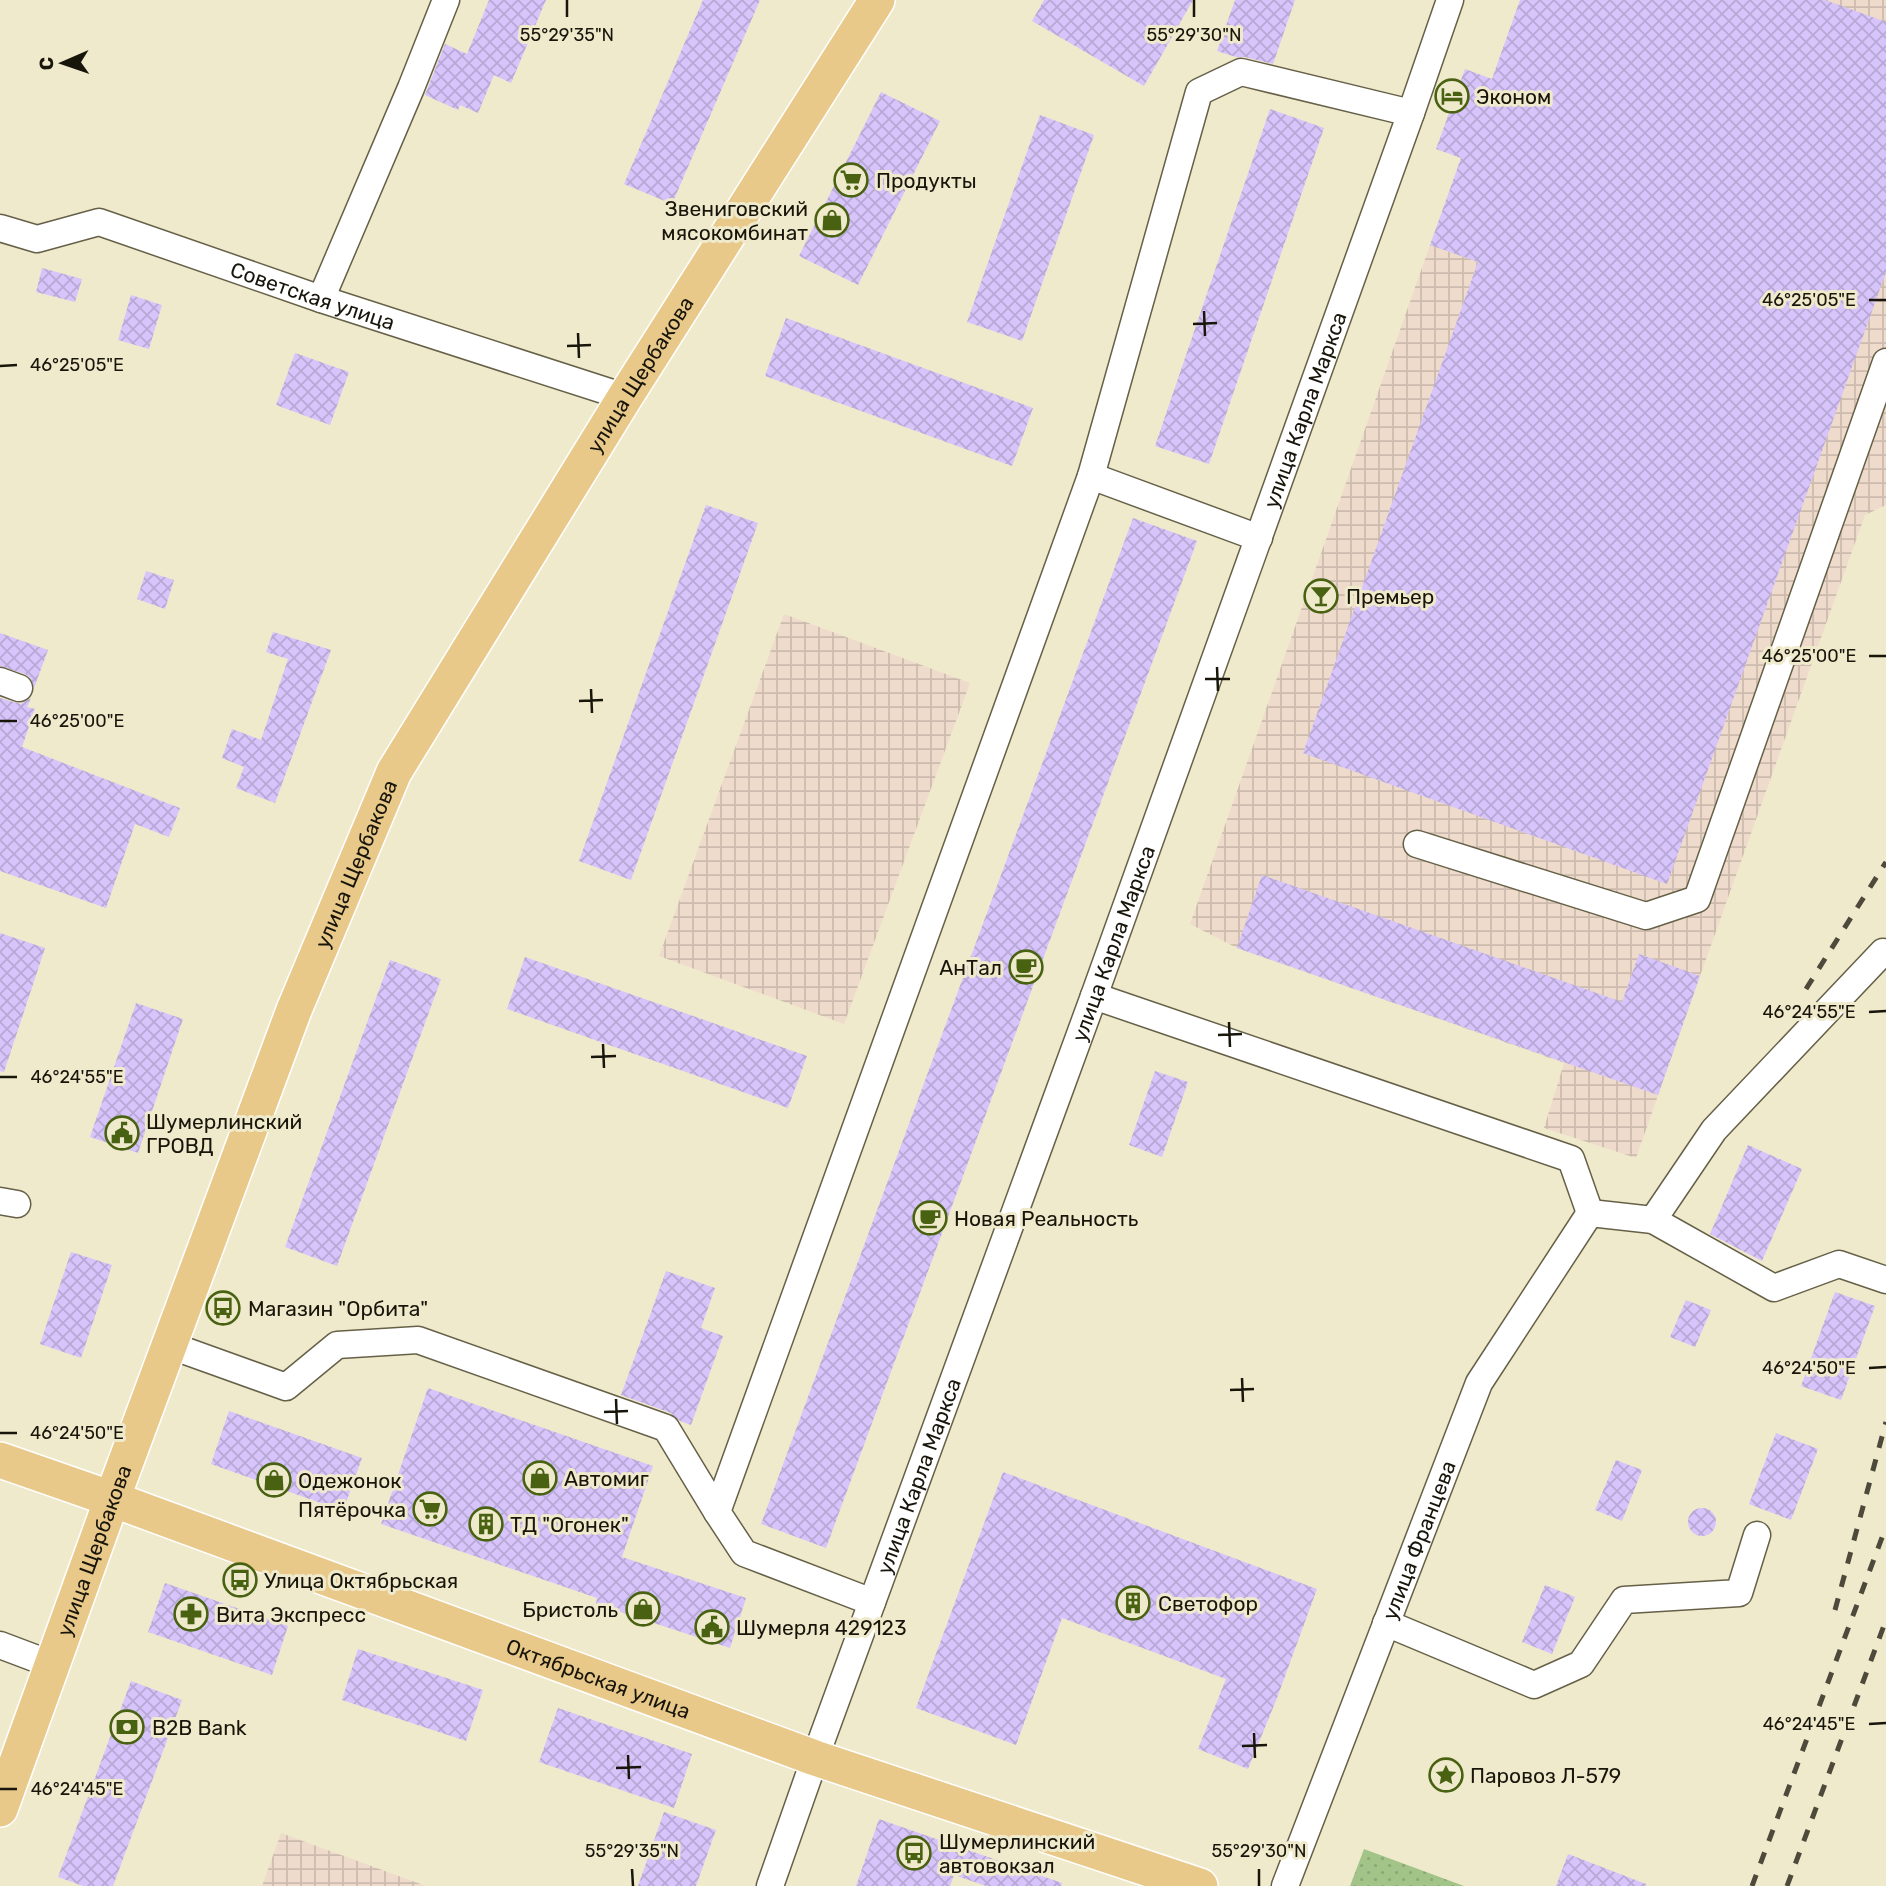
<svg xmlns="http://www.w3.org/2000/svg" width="1886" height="1886" font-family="Rubik,sans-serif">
  <defs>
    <pattern id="industrial-grid" width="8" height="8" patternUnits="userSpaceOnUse" patternTransform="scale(1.75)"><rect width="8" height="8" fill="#efdbcc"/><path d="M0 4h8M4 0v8" fill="none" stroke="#ccbbae"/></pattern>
    <pattern id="grass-dots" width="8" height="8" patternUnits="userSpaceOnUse" patternTransform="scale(1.75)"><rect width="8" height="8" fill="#a2c489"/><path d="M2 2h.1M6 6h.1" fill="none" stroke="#8ba875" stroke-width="1.8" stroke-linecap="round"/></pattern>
    <pattern id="building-cross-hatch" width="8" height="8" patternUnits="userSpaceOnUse" patternTransform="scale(1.75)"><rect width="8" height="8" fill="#d6c4fb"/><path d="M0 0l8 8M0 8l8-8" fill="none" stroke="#b7a8d6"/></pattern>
  </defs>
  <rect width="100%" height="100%" fill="#f0eacd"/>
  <g fill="url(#industrial-grid)">
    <polygon points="1572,0 1886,0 1886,505 1865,515 1700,976 1636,1158 1544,1128 1564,1063 1237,948 1190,924 1430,245 1479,262"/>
    <polygon points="784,614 970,683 844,1024 659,956"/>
    <polygon points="281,1833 426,1886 262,1886"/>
  </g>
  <polygon fill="url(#grass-dots)" points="1364,1849 1464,1886 1350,1886"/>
  <g fill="url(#building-cross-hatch)">
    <polygon points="489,0 546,0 511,83 494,75 478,113 460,105 458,110 425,95 445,44 467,54"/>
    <polygon points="703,0 760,0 672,204 624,184"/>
    <polygon points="1044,0 1193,0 1144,86 1032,21"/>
    <polygon points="1235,0 1295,0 1273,64 1245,57 1236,57 1217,51"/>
    <polygon points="1520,0 1825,0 1886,22 1886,272 1667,884 1303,753 1478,262 1430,245 1461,158 1436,149 1465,69 1492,79"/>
    <polygon points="881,92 940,121 858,285 799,256"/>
    <polygon points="1270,109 1324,128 1209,464 1155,446"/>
    <polygon points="1040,115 1094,135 1022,341 967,322"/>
    <polygon points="42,268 82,279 75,302 36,292"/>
    <polygon points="131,295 162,305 149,349 118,340"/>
    <polygon points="786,318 1033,408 1012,466 765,376"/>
    <polygon points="295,353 349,372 330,425 276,405"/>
    <polygon points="706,505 758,523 631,880 579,861"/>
    <polygon points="1133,518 1197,541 826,1548 761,1524"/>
    <polygon points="146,571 174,580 165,609 137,599"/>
    <polygon points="273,632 331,650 275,803 236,788 244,767 222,758 232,729 261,740 288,659 266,652"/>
    <polygon points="0,633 48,650 34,688 31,679 25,674 0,666"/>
    <polygon points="0,698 21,704 31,698 27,707 35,709 22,747 180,808 169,837 135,824 106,908 0,871"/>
    <polygon points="1262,875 1622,1002 1639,954 1700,976 1658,1095 1237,948"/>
    <polygon points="0,933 45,948 4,1072 0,1071"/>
    <polygon points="525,957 807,1056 788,1108 507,1009"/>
    <polygon points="390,960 441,979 337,1266 285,1247"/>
    <polygon points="136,1003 183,1019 138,1153 90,1137"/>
    <polygon points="1155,1071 1188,1082 1162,1157 1129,1145"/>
    <polygon points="1748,1145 1802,1169 1762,1261 1710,1234"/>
    <polygon points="71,1252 112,1265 81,1358 40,1344"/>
    <polygon points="666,1271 715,1288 701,1328 723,1336 691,1425 680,1421 671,1413 621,1395"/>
    <polygon points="1835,1292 1875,1306 1841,1400 1801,1386"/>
    <polygon points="1686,1300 1711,1310 1695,1347 1670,1337"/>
    <polygon points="428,1388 653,1466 622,1557 746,1598 730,1648 596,1604 597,1598 381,1524"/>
    <polygon points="229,1411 362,1458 343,1511 211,1464"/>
    <polygon points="1776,1433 1818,1449 1791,1520 1749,1504"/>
    <polygon points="1616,1460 1642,1470 1622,1521 1595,1510"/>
    <polygon points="1003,1472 1317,1589 1277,1698 1248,1769 1198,1749 1226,1679 1062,1618 1016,1745 916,1708"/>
    <circle cx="1702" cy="1522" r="14"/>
    <polygon points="165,1583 288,1626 272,1675 148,1632"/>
    <polygon points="1545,1585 1575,1597 1552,1654 1522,1642"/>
    <polygon points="358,1649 483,1690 466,1741 342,1700"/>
    <polygon points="131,1681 182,1700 113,1886 83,1886 58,1877"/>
    <polygon points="558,1708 692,1754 674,1808 539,1762"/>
    <polygon points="664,1812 716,1830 696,1886 638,1886"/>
    <polygon points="879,1819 1062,1883 1061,1886 986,1886 954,1875 950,1886 856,1886"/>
    <polygon points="1568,1854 1646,1884 1646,1886 1556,1886"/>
  </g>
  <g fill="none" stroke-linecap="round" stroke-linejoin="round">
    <defs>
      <g id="minor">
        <path id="s1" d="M0 228 37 239 99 222 321 299 625 397"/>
        <polyline points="321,299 411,88 446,0"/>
        <polyline points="1091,476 1259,538"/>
        <polyline points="0,681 19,688"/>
        <polyline points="1417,844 1646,916 1697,899 1886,362"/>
        <polyline points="1094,996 1571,1159 1590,1213"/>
        <polyline points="0,1201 17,1204"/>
        <polyline points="1590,1213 1653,1220 1774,1288 1839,1264 1886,1280"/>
        <polyline points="1653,1220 1714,1130 1883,952"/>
        <polyline points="169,1345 286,1387 337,1345 418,1340 666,1428 717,1512"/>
        <polyline points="872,1602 744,1553 717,1512 1091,476 1199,92 1241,72 1411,113"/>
        <polyline points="1386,1623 1534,1685 1581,1664 1624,1600 1739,1593 1757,1535"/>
        <polyline points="0,1645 53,1665"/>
        <path id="s2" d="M770 1886 815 1758 1094 996 1411 113 1450 0"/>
        <path id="s3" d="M1285 1886 1479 1383 1590 1213"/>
      </g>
      <g id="major">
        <path id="s4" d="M0 1460 112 1499 815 1758 1200 1886"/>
        <path id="s5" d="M0 1809 112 1499 294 1010 394 772 625 397 877 0"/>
      </g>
    </defs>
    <use href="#minor" stroke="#656047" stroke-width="29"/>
    <use href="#major" stroke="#fff" stroke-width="38"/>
    <use href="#minor" stroke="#fff" stroke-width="26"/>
    <use href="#major" stroke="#e9c98a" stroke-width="35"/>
    <g stroke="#4e4a3b" stroke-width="5" stroke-dasharray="12 12" stroke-linecap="butt">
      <polyline points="1806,989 1886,862"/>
      <polyline points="1835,1610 1886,1422"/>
      <polyline points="1752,1886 1886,1527"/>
      <polyline points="1787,1886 1886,1620"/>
    </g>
  </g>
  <path fill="none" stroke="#18150b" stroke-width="2.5" d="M567 0V17M1194 0V17M1869 300H1886M1204 311 1205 336M1193 324 1217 323M578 333 579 358M567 346 591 345M0 366 17 365M1869 656H1886M1217 667 1218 691M1205 679H1230M591 689 592 713M579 701 603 700M0 721H17M1869 1012 1886 1011M1229 1022 1230 1047M1218 1035 1242 1034M603 1044 604 1068M591 1057 616 1056M0 1077H17M1869 1368 1886 1367M1242 1378 1243 1402M1230 1390 1254 1389M616 1399 617 1424M604 1412 628 1411M0 1433H17M1869 1724 1886 1723M1254 1733 1255 1758M1242 1746 1267 1745M628 1755 629 1779M616 1768 641 1767M0 1789H17M632 1869 633 1886M1259 1869V1886"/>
  <defs>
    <symbol id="hotel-ring" viewBox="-11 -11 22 22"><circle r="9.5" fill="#f0eacd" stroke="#496212" stroke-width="1.5"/><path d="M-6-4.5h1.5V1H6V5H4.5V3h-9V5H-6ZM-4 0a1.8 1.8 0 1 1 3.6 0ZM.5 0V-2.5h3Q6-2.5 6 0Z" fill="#496212"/></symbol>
    <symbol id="supermarket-ring" viewBox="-11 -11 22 22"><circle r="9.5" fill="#f0eacd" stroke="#496212" stroke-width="1.5"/><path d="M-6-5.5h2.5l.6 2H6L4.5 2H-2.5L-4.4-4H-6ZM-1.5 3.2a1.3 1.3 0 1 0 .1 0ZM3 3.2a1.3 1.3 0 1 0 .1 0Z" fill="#496212"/></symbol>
    <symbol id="shop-ring" viewBox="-11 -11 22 22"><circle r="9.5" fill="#f0eacd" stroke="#496212" stroke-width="1.5"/><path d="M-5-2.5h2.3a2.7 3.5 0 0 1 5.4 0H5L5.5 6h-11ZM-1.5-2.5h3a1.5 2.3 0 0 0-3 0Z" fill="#496212"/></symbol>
    <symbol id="bar-ring" viewBox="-11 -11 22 22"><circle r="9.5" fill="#f0eacd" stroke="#496212" stroke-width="1.5"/><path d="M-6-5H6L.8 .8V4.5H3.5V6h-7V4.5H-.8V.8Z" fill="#496212"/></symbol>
    <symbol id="cafe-ring" viewBox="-11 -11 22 22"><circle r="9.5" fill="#f0eacd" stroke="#496212" stroke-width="1.5"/><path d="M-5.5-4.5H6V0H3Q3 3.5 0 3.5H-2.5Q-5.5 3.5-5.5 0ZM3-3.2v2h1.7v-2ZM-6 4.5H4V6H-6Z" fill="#496212"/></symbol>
    <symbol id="civic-ring" viewBox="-11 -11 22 22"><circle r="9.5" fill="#f0eacd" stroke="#496212" stroke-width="1.5"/><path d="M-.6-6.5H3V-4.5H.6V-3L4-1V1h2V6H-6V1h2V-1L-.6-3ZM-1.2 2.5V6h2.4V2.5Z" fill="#496212"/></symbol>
    <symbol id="bus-ring" viewBox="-11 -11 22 22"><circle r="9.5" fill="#f0eacd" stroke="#496212" stroke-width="1.5"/><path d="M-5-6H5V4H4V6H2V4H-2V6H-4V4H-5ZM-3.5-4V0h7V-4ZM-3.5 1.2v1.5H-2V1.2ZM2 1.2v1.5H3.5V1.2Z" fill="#496212"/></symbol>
    <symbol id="building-ring" viewBox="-11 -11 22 22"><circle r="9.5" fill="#f0eacd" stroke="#496212" stroke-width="1.5"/><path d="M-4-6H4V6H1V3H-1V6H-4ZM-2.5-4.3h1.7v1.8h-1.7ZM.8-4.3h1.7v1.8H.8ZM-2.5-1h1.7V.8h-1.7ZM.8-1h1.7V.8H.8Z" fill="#496212"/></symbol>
    <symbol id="pharmacy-ring" viewBox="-11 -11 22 22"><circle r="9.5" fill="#f0eacd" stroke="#496212" stroke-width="1.5"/><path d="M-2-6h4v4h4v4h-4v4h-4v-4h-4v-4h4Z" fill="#496212"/></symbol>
    <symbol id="bank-ring" viewBox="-11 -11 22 22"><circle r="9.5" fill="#f0eacd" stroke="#496212" stroke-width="1.5"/><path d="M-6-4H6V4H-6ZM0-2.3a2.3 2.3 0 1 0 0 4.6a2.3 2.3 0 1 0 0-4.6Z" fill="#496212"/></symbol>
    <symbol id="sight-ring" viewBox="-11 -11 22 22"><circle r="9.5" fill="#f0eacd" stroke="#496212" stroke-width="1.5"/><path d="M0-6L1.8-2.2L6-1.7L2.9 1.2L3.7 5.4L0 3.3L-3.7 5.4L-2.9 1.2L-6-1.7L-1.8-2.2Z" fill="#496212"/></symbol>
  </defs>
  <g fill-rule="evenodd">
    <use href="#hotel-ring" x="1433" y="77" width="38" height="38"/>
    <use href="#supermarket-ring" x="832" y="161" width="38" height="38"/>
    <use href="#shop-ring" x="813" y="201" width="38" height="38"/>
    <use href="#bar-ring" x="1302" y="577" width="38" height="38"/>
    <use href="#cafe-ring" x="1007" y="948" width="38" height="38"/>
    <use href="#civic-ring" x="103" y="1114" width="38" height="38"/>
    <use href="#cafe-ring" x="911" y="1199" width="38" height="38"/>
    <use href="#bus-ring" x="204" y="1289" width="38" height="38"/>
    <use href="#shop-ring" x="521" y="1459" width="38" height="38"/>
    <use href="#shop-ring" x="255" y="1461" width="38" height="38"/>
    <use href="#supermarket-ring" x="411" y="1490" width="38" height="38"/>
    <use href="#building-ring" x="467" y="1505" width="38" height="38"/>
    <use href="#bus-ring" x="221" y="1561" width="38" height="38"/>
    <use href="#building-ring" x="1114" y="1584" width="38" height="38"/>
    <use href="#shop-ring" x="624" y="1590" width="38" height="38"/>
    <use href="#pharmacy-ring" x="172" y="1595" width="38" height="38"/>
    <use href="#civic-ring" x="693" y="1608" width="38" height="38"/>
    <use href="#bank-ring" x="108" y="1708" width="38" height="38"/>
    <use href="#sight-ring" x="1427" y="1756" width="38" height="38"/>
    <use href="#bus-ring" x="895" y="1834" width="38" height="38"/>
  </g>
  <g text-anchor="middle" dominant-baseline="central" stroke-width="6" stroke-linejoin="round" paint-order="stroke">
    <g font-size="21" fill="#18150b" stroke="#f0eacd" text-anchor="start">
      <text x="1476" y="96">Эконом</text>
      <text x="876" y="180">Продукты</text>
      <text x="808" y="208" text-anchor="end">Звениговский<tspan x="808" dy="24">мясокомбинат</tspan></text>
      <text x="1346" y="596">Премьер</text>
      <text x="1002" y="967" text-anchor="end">АнТал</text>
      <text x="146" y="1121">Шумерлинский<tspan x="146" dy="24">ГРОВД</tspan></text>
      <text x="954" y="1218">Новая Реальность</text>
      <text x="248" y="1308">Магазин "Орбита"</text>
      <text x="564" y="1478">Автомиг</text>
      <text x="298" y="1480">Одежонок</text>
      <text x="406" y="1509" text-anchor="end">Пятёрочка</text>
      <text x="510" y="1524">ТД "Огонек"</text>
      <text x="264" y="1580">Улица Октябрьская</text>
      <text x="1158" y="1603">Светофор</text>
      <text x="618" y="1609" text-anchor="end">Бристоль</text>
      <text x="216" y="1614">Вита Экспресс</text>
      <text x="736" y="1627">Шумерля 429123</text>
      <text x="152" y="1727">B2B Bank</text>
      <text x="1470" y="1775">Паровоз Л-579</text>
      <text x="939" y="1841">Шумерлинский<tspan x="939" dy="24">автовокзал</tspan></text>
    </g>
    <g font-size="21" fill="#18150b" stroke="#f0eacd">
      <text stroke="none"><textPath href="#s1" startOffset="329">Советская улица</textPath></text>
      <text stroke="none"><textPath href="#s5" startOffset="1577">улица Щербакова</textPath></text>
      <text stroke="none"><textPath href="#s2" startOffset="1570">улица Карла Маркса</textPath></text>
      <text stroke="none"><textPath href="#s5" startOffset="1010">улица Щербакова</textPath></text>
      <text stroke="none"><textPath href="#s2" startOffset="1003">улица Карла Маркса</textPath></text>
      <text stroke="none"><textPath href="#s2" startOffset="436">улица Карла Маркса</textPath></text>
      <text stroke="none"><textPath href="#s3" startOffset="371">улица Францева</textPath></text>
      <text stroke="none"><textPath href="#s5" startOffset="275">улица Щербакова</textPath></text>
      <text stroke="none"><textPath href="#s4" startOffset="637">Октябрьская улица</textPath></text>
    </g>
  </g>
  <g font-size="18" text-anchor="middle" fill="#18150b" stroke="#f0eacd" stroke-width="6" stroke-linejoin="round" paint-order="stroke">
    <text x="567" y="41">55°29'35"N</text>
    <text x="1194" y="41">55°29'30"N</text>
    <text x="1809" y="306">46°25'05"E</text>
    <text x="77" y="371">46°25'05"E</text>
    <text x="1809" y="662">46°25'00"E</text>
    <text x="77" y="727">46°25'00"E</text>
    <text x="1809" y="1018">46°24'55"E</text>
    <text x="77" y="1083">46°24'55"E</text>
    <text x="1809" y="1374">46°24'50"E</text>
    <text x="77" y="1439">46°24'50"E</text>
    <text x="1809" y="1730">46°24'45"E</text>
    <text x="77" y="1795">46°24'45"E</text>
    <text x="632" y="1857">55°29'35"N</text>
    <text x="1259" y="1857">55°29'30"N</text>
  </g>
  <g transform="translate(63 63) rotate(268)" stroke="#f0eacd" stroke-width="5" paint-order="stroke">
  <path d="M0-5L12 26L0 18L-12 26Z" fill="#18150b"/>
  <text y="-10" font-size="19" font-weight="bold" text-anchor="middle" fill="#18150b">С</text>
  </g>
</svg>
